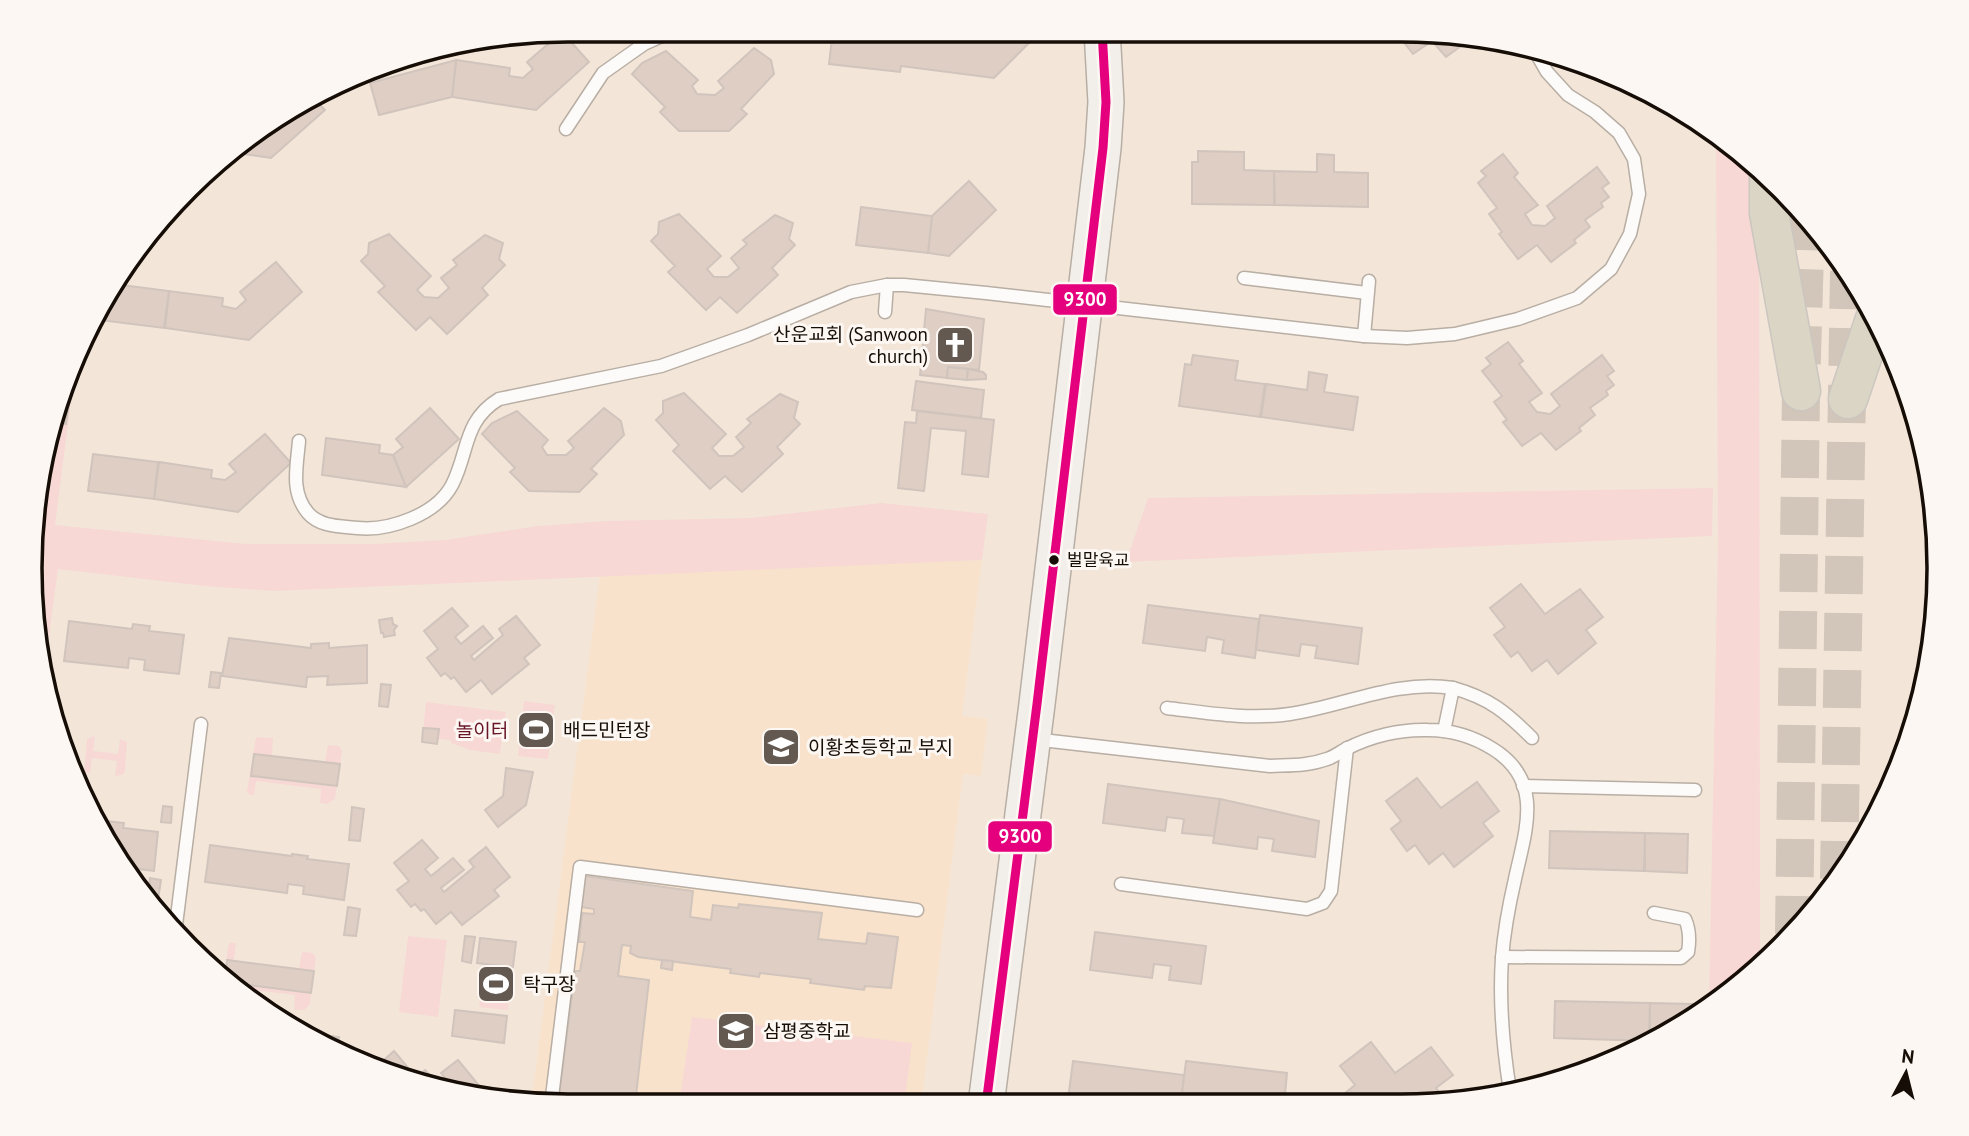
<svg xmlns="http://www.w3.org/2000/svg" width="1969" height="1136" font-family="'PT Sans','Noto Sans KR',sans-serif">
  <rect width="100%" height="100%" fill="#f3e6d9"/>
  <polygon fill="#f8e2cb" points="982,560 962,716 988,719 981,776 963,774 921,1105 531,1105 600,575"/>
  <g fill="#f7d8d4">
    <polygon points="1716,134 1759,169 1760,965 1709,1004 1718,541"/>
    <polygon points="75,370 55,525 247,544 374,544 445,540 538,526 606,521 751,518 881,503 988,514 982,560 273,591 204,586 58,569 45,665 31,603 48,428"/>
    <polygon points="1713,488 1712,536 1126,562 1148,498"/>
    <polygon points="524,701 555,705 548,759 518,756"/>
    <polygon points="426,702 506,712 500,754 470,750 451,743 451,740 438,739 437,744 422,742"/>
    <polygon points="95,736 93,751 118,754 120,739 127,742 125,772 122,775 115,776 117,761 92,758 90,773 84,772 87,739"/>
    <polygon points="256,737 273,738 272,755 325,762 328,745 339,746 342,751 340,764 254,754 251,776 337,786 335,799 327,804 320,803 321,789 256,781 254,795 250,795 247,791"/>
    <polygon points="408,936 447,940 438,1017 399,1012"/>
    <polygon points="230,943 236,943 234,960 299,968 302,952 312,953 316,957 314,971 228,960 225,977 228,946"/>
    <polygon points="485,958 514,961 508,1010 479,1007"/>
    <polygon points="232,983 311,993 310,1004 304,1010 294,1010 295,995 238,988"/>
    <polygon points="692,1017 912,1043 904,1105 679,1105"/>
  </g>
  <g fill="#decec4" stroke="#d0c4bc" stroke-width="2">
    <polygon points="833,30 866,30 905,35 905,30 919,30 977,37 984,30 1041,31 994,78 901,66 900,72 829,64"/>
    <polygon points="1395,31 1437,31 1472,38 1446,57 1432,41 1413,54"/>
    <polygon points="562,32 589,62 536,110 452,97 456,60 510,68 509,76 523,78 533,69 527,62"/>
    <polygon points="754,48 771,60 774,74 741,109 747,114 729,131 679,131 660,112 665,107 632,74 642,63 666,51 698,80 692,86 697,94 715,95 724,88 718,81"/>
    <polygon points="456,60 452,97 379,115 370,83"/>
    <polygon points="316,101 325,110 271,158 230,152 241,141"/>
    <polygon points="1198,151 1244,152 1244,170 1274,171 1274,205 1192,204 1192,162 1198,162"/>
    <polygon points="1317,154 1334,155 1334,172 1368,173 1368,207 1275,205 1274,171 1317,172"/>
    <polygon points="1503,154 1518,173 1514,177 1538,205 1525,214 1532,225 1545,226 1555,218 1547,206 1597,167 1609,183 1602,188 1609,197 1601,203 1603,207 1585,220 1590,227 1574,240 1576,243 1551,262 1537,245 1518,259 1499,234 1502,232 1489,214 1497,208 1478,183 1486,176 1481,171"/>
    <polygon points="969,181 996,210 949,256 928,253 932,216"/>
    <polygon points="861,207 932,216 928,253 856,245"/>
    <polygon points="679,214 721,256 707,269 714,277 728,277 739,268 731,258 747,244 743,240 775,215 793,223 789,239 795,245 772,268 778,275 737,313 720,297 706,310 668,272 675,266 651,241 658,234 659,222"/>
    <polygon points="389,234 431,276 417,290 424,297 438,298 449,288 441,278 457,265 453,260 485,235 503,243 499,259 505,265 482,288 488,295 447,334 430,317 416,330 378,292 385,286 361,261 368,254 369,243"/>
    <polygon points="276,262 302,292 249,340 165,328 169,291 223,298 222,306 236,309 246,300 240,292"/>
    <polygon points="114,284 169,291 164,328 99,320"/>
    <polygon points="926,309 984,319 979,370 948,367 947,378 920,375"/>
    <polygon points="1508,342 1523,361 1519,364 1542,393 1529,402 1537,412 1550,414 1560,406 1551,394 1602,355 1614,371 1607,376 1614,385 1606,391 1608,395 1590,408 1595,415 1579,428 1581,431 1556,450 1541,433 1522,446 1503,422 1507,420 1494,402 1502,396 1482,371 1491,364 1486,358"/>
    <polygon points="1193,355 1238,361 1235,380 1265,384 1260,417 1179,406 1185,364 1191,365"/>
    <polygon points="948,367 968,369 967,380 947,378"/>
    <polygon points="968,369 983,372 986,375 986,379 967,380"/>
    <polygon points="1309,372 1327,375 1324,392 1358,397 1353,430 1261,417 1266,384 1307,390"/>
    <polygon points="916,381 984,390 981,418 912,410"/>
    <polygon points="684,393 726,434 712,448 719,456 733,456 744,447 736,437 751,423 747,419 780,394 798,402 794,418 800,424 777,447 783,454 742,492 725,476 710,489 673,451 679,445 656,420 663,413 663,401"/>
    <polygon points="66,398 70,398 66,424 62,423"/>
    <polygon points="430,408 459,439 406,487 393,455 403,447 396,439"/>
    <polygon points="604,408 621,421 624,435 591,469 597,474 579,492 529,491 510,472 515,468 482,434 492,423 517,411 548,440 542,447 547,455 566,455 574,448 568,441"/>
    <polygon points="917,411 994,420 988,477 962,474 966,431 931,428 924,491 898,488 905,422 916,423"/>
    <polygon points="265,434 291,463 238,512 154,499 159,462 212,470 211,478 225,480 236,472 229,464"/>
    <polygon points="326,438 380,445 379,453 393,455 406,487 322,475"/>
    <polygon points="93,454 158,462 154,499 88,491"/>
    <polygon points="1521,584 1545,614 1580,589 1603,617 1586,630 1596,643 1558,674 1547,660 1532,671 1518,652 1511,657 1494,635 1505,627 1490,608"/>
    <polygon points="1148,605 1259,619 1255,658 1222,653 1224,640 1207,637 1205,651 1143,643"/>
    <polygon points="452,608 468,626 455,637 461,644 483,626 493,638 471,656 474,660 503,635 499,629 516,616 540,645 524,658 529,664 492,694 481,680 466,692 454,677 451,679 445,673 441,676 427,658 438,649 424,631"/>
    <polygon points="1260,615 1362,628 1358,664 1315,658 1317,646 1301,644 1299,656 1256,650"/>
    <polygon points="392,618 393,624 397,626 394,630 395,635 384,637 383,633 381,633 379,620"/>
    <polygon points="69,621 132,629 133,624 150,626 149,631 184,635 179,674 144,670 145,660 129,658 128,668 64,661"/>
    <polygon points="229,638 311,648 311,644 329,643 329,648 367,645 367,683 327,685 328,676 307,677 306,687 222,676"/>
    <polygon points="211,672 221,673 219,688 209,687"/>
    <polygon points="381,684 391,685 388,707 379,706"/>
    <polygon points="423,728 439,729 437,744 422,742"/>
    <polygon points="254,754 340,764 337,786 251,776"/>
    <polygon points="506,768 533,772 526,805 498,827 485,810 503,796"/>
    <polygon points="1417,778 1441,808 1477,782 1499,811 1483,823 1493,836 1454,867 1443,853 1429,864 1415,845 1407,851 1391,829 1401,821 1386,801"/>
    <polygon points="1108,784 1220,799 1214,836 1182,833 1184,819 1167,817 1165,831 1103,823"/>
    <polygon points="1220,799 1319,821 1315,857 1272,851 1274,839 1258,837 1257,849 1213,843"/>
    <polygon points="163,806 172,807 171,823 161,822"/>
    <polygon points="352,807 364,809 360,841 349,840"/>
    <polygon points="107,821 124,823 123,828 158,832 154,871 129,868 103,825 107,826"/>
    <polygon points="1550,831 1645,833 1644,871 1549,868"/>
    <polygon points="1645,833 1688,834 1687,873 1645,871"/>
    <polygon points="422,840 438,858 425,869 431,876 453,858 464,870 441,888 444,892 474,867 469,861 486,847 510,877 494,890 499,896 462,925 451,912 436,924 424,909 421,911 415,904 411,907 397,890 409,881 394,863"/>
    <polygon points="210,845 292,856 292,854 308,856 307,859 349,864 344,900 303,894 304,886 288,884 287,893 205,882"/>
    <polygon points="585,876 693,891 690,917 711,920 713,905 738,908 739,904 822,913 818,939 866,944 868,933 898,937 891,988 865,986 864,990 810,983 811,979 760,973 759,977 730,973 731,969 638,957 630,953 631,946 622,945 618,976 649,980 635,1105 559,1096 575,971 580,971 585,942 579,942 582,913 594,914 594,909 581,907"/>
    <polygon points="150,878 161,880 158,900 147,897"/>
    <polygon points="348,907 360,909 356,936 344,935"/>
    <polygon points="1095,932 1206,946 1201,984 1169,980 1171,966 1154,964 1152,978 1090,970"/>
    <polygon points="465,936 475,937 471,963 462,961"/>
    <polygon points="480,938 516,942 513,967 477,963"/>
    <polygon points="227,960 314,971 311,993 232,983 225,977"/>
    <polygon points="662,960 673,961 672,970 661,968"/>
    <polygon points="1555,1001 1650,1003 1649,1041 1554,1038"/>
    <polygon points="1650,1003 1693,1004 1693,1017 1670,1034 1650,1041"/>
    <polygon points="455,1010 507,1016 504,1043 452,1036"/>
    <polygon points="324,1035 339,1037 338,1049 324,1042"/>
    <polygon points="1371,1042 1395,1073 1431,1047 1453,1075 1436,1088 1446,1101 1437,1105 1353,1105 1344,1094 1355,1085 1340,1066"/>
    <polygon points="394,1051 410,1070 399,1079 375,1068"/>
    <polygon points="458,1060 482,1089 476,1094 437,1086 446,1079 441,1073"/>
    <polygon points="1073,1061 1184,1075 1181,1105 1148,1105 1150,1095 1133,1093 1131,1105 1068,1099"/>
    <polygon points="1186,1061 1287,1073 1284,1105 1232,1105 1233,1098 1217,1096 1216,1105 1181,1101"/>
    <polygon points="425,1070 436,1082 432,1085 411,1081"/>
  </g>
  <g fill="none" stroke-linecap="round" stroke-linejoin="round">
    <g stroke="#d2c5b9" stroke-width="38" stroke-dasharray="38 19" stroke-linecap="butt">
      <polyline points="1839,879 1849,270"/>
      <polyline points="1794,934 1801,391 1806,217"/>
    </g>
    <defs>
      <g id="lane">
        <polyline points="566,129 603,73 644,44 675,30"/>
        <polyline points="1244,278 1367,293"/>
        <polyline points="885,312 887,285"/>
        <polyline points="1364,336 1369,281"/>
        <path d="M299 441C297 466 290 492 308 513 320 527 340 526 358 528 389 531 436 515 452 485 469 452 463 421 499 399L661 366 748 335 851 292 887 285H904L986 293 1364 336 1407 338 1455 334 1518 319 1577 298 1611 269 1630 234 1639 194 1634 159 1619 133 1595 112 1568 95 1547 72 1535 51"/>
        <path d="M1167 708C1208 713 1249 720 1290 714 1344 706 1397 679 1453 688"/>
        <path d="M1444 731 1453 688C1489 698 1506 712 1532 738"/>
        <path d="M1033 739 1270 766C1289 765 1308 766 1327 759 1334 757 1340 752 1346 749 1371 736 1401 729 1428 730 1451 730 1474 737 1493 749 1545 781 1525 832 1515 879 1509 905 1504 932 1502 958 1499 1002 1503 1047 1510 1091"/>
        <polyline points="1523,786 1695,790"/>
        <polyline points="1121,884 1307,909 1323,903 1331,891 1347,748"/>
        <polyline points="175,933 201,724"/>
        <path d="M1502 957 1681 958 1688 952C1690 940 1690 930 1685 919L1654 913"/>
        <polyline points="551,1105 580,867 917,910"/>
      </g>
      <polyline id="secondary" points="986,1105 1037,704 1103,148 1106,102 1102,30"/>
      <g id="highway">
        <polyline points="1769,177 1769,213 1801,391"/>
        <polyline points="1848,399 1875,319"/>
      </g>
    </defs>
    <use href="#lane" stroke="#b8aea4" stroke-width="15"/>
    <use href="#secondary" stroke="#b8aea4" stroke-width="38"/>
    <use href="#highway" stroke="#ccc6c0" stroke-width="41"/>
    <use href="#lane" stroke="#fdfbf9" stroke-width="12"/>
    <use href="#secondary" stroke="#f2efea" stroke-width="35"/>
    <use href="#highway" stroke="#dad5c5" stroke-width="38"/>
    <defs>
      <polyline id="bus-1" points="986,1105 1037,704 1103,148 1106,102 1102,30"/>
    </defs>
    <use href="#bus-1" stroke="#fcf7f2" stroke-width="14"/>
    <use href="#bus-1" stroke="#e5007d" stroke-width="9"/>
  </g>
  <defs>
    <symbol id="church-square" viewBox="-11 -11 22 22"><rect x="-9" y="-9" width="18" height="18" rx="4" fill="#635950" stroke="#fcf7f2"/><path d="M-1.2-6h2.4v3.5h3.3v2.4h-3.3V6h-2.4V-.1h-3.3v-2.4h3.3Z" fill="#fff"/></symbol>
    <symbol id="stadium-square" viewBox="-11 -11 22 22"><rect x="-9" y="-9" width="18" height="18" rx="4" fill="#635950" stroke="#fcf7f2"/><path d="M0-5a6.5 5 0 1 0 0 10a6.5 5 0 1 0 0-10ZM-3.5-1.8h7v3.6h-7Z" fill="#fff"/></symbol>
    <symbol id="school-square" viewBox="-11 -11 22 22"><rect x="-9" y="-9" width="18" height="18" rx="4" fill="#635950" stroke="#fcf7f2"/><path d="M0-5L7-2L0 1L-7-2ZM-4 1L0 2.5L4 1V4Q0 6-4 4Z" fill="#fff"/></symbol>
  </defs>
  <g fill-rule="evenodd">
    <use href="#church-square" x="933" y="323" width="44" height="44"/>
    <use href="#stadium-square" x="514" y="708" width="44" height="44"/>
    <use href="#school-square" x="759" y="725" width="44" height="44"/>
    <use href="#stadium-square" x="474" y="962" width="44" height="44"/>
    <use href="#school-square" x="714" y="1009" width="44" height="44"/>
  </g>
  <circle fill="#150d06" stroke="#fcf7f2" stroke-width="2.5" cx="1054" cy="560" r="6"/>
  <g text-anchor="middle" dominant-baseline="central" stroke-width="6" stroke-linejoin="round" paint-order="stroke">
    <g font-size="17" fill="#150d06" stroke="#fcf7f2" text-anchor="start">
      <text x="1067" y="560">벌말육교</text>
    </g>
    <g font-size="19" fill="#150d06" stroke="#fcf7f2" text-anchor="start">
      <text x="928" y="334" text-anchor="end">산운교회 (Sanwoon<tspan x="928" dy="22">church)</tspan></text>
      <text x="563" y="730">배드민턴장</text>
      <text x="808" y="747">이황초등학교 부지</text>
      <text x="523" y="984">탁구장</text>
      <text x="763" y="1031">삼평중학교</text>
    </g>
    <g font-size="19" fill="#681526" stroke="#fcf7f2">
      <text x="482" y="730">놀이터</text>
    </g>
  </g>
  <path d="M0 0H1969V1136H0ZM568 42H1401A526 526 0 0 1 1927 568V568A526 526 0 0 1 1401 1094H568A526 526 0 0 1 42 568V568A526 526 0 0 1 568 42Z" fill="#fcf7f2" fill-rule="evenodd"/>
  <path fill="none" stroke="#150d06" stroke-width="3.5" d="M568 42H1401A526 526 0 0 1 1927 568V568A526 526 0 0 1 1401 1094H568A526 526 0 0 1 42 568V568A526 526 0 0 1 568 42Z"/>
  <g stroke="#fcf7f2" stroke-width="2.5">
    <rect x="1052" y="283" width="66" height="33" rx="7" fill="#e5007d"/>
    <rect x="987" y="820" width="66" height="33" rx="7" fill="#e5007d"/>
  </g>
  <g font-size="19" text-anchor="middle" font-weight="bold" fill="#fff">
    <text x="1085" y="306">9300</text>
    <text x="1020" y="843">9300</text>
  </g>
  <g transform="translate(1906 1073) rotate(7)" stroke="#fcf7f2" stroke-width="5" paint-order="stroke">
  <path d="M0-5L12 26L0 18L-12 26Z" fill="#150d06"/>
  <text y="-10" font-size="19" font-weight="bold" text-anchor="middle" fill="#150d06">N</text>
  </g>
</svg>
